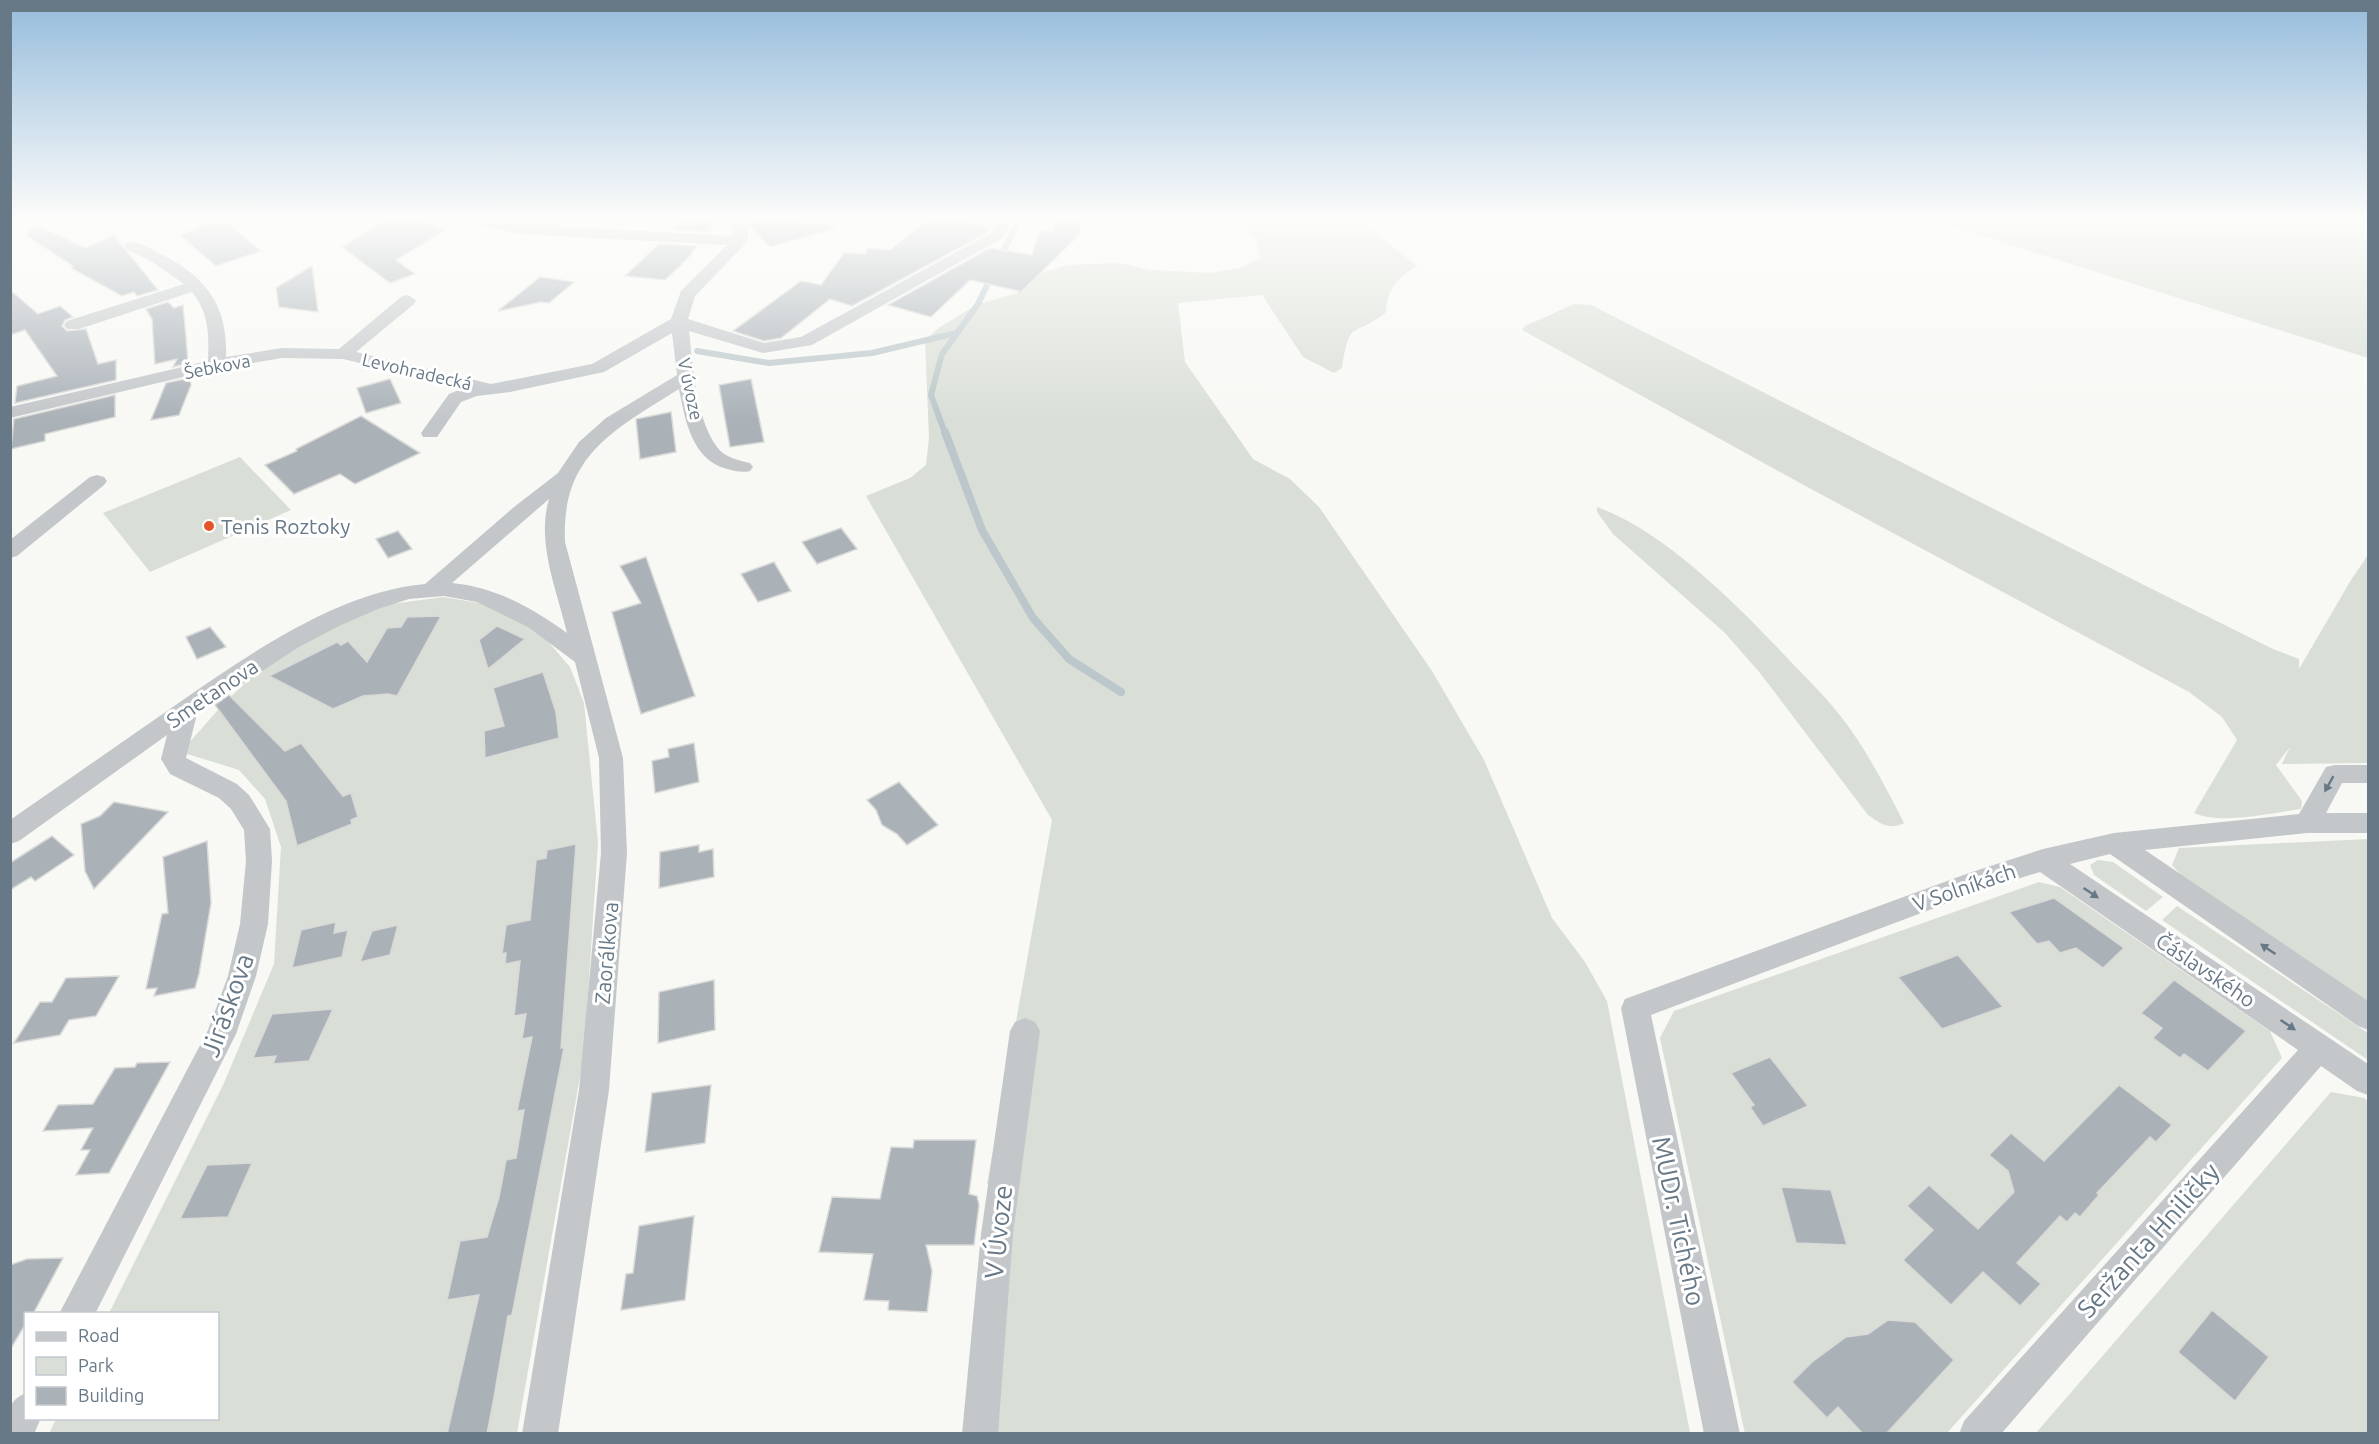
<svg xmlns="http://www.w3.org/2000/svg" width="2379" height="1444" font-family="Ubuntu,sans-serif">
  <rect width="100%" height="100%" fill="#f8f8f5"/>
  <g fill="#d9dfd6">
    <path d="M1237 218H1357L1417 266C1397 277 1387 290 1386 312 1354 339 1350 316 1342 368L1334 373 1303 357 1262 295 1178 303 1185 362 1253 459 1290 479 1319 507 1432 671 1484 760 1552 918 1585 962 1607 1001 1690 1433H993L1009 1191 1020 1190 987 1184 1052 820 866 496 910 478 926 465 929 438 925 340 940 327 978 304 1022 292 1039 274 1067 265 1119 263 1150 270 1210 273 1240 268 1260 258 1257 239Z"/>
    <polygon points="1926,218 2368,218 2368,358"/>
    <path d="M1574 304 1591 305 2146 586 2273 649 2299 659V669L2351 580 2368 555V763L2282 764 2290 747 2276 765 2302 801 2301 809C2272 813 2220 825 2194 813L2237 740 2222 717 2189 692 1811 489 1522 330 1525 326Z"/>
    <polygon points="240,457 291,510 150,572 103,513"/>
    <path d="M1597 507C1668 533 1740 608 1792 663 1807 679 1824 695 1838 713 1865 746 1885 786 1904 823 1889 831 1880 823 1868 815L1760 673 1725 633 1613 534 1597 512Z"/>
    <polygon points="443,597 510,608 539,631 570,667 584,703 598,843 584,1054 517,1433 49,1434 56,1419 218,1418 218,1314 109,1313 224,1083 274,964 281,847 265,799 239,770 181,752 224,703 258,671 330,626 384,605"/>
    <polygon points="2368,839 2368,1003 2194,889 2172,865 2179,848"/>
    <polygon points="2098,860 2113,862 2163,897 2146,911 2094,875 2090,865"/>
    <polygon points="2039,882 2060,887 2270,1031 2282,1058 1947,1433 1745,1434 1660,1038 1674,1011"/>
    <polygon points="2177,906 2368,1033 2368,1060 2162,920"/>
    <polygon points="2331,1092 2364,1098 2368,1101 2368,1433 2035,1434"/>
  </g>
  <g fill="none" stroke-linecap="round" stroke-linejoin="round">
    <g stroke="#bbc7cb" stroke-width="6">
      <polyline points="999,260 1020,218"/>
      <polyline points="697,351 769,363 872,353 956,333"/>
      <polyline points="945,433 931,395 942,354 978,304 992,275"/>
    </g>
    <polyline stroke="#bbc7cb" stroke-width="8" points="945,432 982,530 1033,618 1069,659 1121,692"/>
  </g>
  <g fill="#aab2b8" stroke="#d9d9d7" stroke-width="1.5">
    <polygon points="389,218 408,218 439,225 435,227 446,230 396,260 415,274 390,283 342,247"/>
    <polygon points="686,218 717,218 706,232 673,230"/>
    <polygon points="754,218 835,225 836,228 770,247 750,227"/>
    <polygon points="930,218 948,218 989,227 985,234 852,306 830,299 781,338 764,341 733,331 801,281 821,285 844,253 865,254 868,248 890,250"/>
    <polygon points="1054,218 1079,218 1081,233 1018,295 1019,291 970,280 931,317 888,305 990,248 1032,255 1040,231 1054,231"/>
    <polygon points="224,220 261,251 216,266 180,235 209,223 213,225"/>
    <polygon points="34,224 86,248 114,235 158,290 137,296 134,292 122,296 71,268 73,266 27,236"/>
    <polygon points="659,244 697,246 687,259 665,280 625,276"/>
    <polygon points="312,266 318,312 279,307 276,288"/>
    <polygon points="540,277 574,282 549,303 541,302 498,311"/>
    <polygon points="10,290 38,314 60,306 73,317 65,320 62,326 67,331 86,329 98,364 116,360 116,380 15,403 17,386 57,376 25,330 10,335"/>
    <polygon points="168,302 174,308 183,305 186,337 188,363 173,367 177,359 155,364 152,319 146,309"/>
    <polygon points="190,378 191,385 179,415 151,420 166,383"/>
    <polygon points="390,379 401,403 366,413 357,388"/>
    <polygon points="751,379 764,442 730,447 719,385"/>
    <polygon points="115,395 115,417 45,434 45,441 11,449 14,419"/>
    <polygon points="671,412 676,452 640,459 636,419"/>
    <polygon points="361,416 420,453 355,484 340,474 294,494 265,465 297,451 296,449"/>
    <polygon points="841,528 857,549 817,564 802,542"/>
    <polygon points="398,531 412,549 388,558 376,539"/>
    <polygon points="646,557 695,696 641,714 612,612 641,603 620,566"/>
    <polygon points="774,562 791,591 758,602 741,574"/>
    <polygon points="441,616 397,696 388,694 363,696 333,709 269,676 337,642 341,645 348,641 367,662 387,628 401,627 407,617"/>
    <polygon points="497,626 525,639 488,669 479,640"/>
    <polygon points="210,627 226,647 197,659 186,637"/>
    <polygon points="543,672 556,712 559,738 485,758 484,731 504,726 493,688"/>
    <polygon points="229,695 285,751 301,743 343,796 351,793 358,817 351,820 352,824 297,846 286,801 215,705"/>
    <polygon points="694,743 699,782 655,793 652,761 669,757 668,749"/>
    <polygon points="899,782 938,825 907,845 897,834 882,825 876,810 867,800"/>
    <polygon points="114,802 168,812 94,889 85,871 81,824 100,816"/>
    <polygon points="52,836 74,855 35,881 31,877 10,890 10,863"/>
    <polygon points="207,841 211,903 199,974 195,988 154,996 157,988 146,989 162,914 168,913 163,857"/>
    <polygon points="576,844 561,1048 564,1048 512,1315 508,1316 493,1403 487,1434 447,1434 479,1295 447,1300 460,1241 487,1237 499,1197 506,1160 516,1158 524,1110 517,1111 532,1037 522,1039 526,1014 514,1016 520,961 505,964 506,953 502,954 506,925 530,920 536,860 546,858 547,850"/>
    <polygon points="699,845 699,852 713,849 714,877 659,888 660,852"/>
    <polygon points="2054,898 2124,948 2103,968 2076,948 2060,953 2049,941 2037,944 2009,912"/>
    <polygon points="336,922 334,933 348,930 342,957 292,968 301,930"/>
    <polygon points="398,925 390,955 360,962 372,931"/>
    <polygon points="1958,955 2003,1007 1942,1029 1898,977"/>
    <polygon points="119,976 96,1016 69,1020 60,1035 14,1043 40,1002 52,1002 66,978"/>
    <polygon points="714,980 715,1030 658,1043 659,992"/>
    <polygon points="2174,980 2246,1031 2208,1071 2184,1054 2180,1058 2153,1038 2162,1028 2141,1013"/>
    <polygon points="333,1009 309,1061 273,1064 276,1056 253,1058 272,1014"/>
    <polygon points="1770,1057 1808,1106 1763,1126 1750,1107 1754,1105 1731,1073"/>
    <polygon points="170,1062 109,1173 76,1175 90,1150 81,1150 93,1128 43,1131 58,1105 93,1104 115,1068 135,1067 137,1063"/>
    <polygon points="711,1085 705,1143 645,1152 652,1093"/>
    <polygon points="2119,1085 2172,1125 2156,1142 2150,1137 2097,1193 2099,1195 2080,1217 2075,1213 2067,1222 2060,1216 2017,1263 2041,1284 2020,1306 1983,1272 1951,1305 1903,1260 1933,1230 1907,1206 1929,1185 1978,1229 2014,1192 2008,1171 1989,1155 2011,1133 2044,1161"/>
    <polygon points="914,1140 976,1140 969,1194 977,1196 979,1205 974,1245 926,1245 932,1271 927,1312 888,1310 889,1301 864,1300 873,1254 819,1252 832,1197 880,1199 891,1147 913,1148"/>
    <polygon points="252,1163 228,1217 180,1219 207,1165"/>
    <polygon points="1781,1187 1831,1190 1847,1245 1796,1243"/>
    <polygon points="694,1216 685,1300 621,1310 626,1274 633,1273 639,1226"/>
    <polygon points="63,1258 33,1314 26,1314 26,1323 10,1350 10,1265 27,1259"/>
    <polygon points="2212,1310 2269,1357 2235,1401 2178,1352"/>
    <polygon points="1888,1320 1915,1322 1954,1360 1886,1434 1863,1434 1838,1407 1827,1418 1792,1382 1812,1362 1846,1337 1868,1334"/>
  </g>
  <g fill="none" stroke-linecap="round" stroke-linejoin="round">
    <g fill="#c3c7ca" fill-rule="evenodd">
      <polygon points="39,218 56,218 58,220 50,225"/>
      <path d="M459 218H489L519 224 732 236V226L736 218H752L748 226V241L695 296 688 319 764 343 801 337 991 233 998 218H1014L1001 239 812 345 763 353 689 331C693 365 696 419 717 447 725 458 738 460 750 463L753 467 750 471C742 473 735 471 727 469 692 460 685 420 679 389 614 430 561 455 565 542L623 758 627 853 609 1090 558 1434H522L579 1090 601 853 599 758 575 662 528 627 477 602 444 596 409 599 378 609 339 626 299 647 197 714 186 758 237 784 249 795 270 829 272 861 268 924 256 976 236 1034 95 1314H59L208 1030 228 976 240 924 246 861 244 830 231 809 219 798 170 774 161 759 167 735 19 841 10 844V820C67 781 123 741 180 702 250 654 337 592 425 584L514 507 558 473 579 442 606 418 677 375 672 333 604 372 510 392 477 396 461 402 437 437H423L421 433 449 394 464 388 343 359 282 358 217 369 10 418V407L208 361C209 334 209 313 192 292L79 329H67L64 325 67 321 184 284 154 263 126 249 124 246 126 243C137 240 148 247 157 252 204 275 228 303 226 357L282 348 339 349 402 296 408 295 416 300 414 304 356 352 491 384 592 364 671 319 681 291 727 245 519 234 462 221ZM549 499C536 543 557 590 567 633 533 608 495 587 452 583Z"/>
      <polygon points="97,475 104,477 107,481 104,485 17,556 10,558 10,540 90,477"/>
      <polygon points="2335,765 2368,765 2368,783 2342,783 2326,813 2368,813 2368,833 2307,833 2145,850 2368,1001 2368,1030 2358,1026 2110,854 2070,864 2368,1064 2368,1095 2357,1091 2321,1066 2001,1434 1959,1434 1964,1421 2298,1050 2040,872 1985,889 1651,1015 1740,1434 1704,1434 1621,1008 1625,999 1969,873 2043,849 2114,833 2299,814 2326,767"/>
      <polygon points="1025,1018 1035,1022 1040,1031 1013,1234 998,1434 962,1434 981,1234 1010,1031 1015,1022"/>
      <path d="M26 1393V1418H41L34 1434H10C10 1413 5 1402 26 1393Z"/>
    </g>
  </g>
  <defs><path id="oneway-solid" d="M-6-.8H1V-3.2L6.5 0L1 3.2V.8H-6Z" transform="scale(1.5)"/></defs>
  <g fill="#677886">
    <use href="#oneway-solid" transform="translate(2329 784) rotate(119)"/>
    <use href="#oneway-solid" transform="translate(2091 893) rotate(34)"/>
    <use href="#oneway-solid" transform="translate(2268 949) rotate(-146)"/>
    <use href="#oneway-solid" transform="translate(2288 1025) rotate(34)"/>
  </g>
  <linearGradient id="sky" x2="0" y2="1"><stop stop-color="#96bcdc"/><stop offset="0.52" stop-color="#fcfcfa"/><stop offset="1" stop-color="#fcfcfa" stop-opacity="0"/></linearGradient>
  <rect width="2379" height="420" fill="url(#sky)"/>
  <circle fill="#e45629" stroke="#fff" stroke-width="2" cx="209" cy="526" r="6"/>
  <g text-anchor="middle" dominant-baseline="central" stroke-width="6" stroke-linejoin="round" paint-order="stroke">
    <g font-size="18" fill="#677886" stroke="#fff">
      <text transform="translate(217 366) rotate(-11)">Šebkova</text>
      <text transform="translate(417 371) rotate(13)">Levohradecká</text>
      <text transform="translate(691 389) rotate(78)">V úvoze</text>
    </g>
    <g font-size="21" fill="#677886" stroke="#fff" text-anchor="start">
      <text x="221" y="526">Tenis Roztoky</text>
    </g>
    <g font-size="21" fill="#677886" stroke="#fff">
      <text transform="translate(212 693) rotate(-34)">Smetanova</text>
      <text transform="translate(1964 887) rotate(-19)">V Solníkách</text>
      <text transform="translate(606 953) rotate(-85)">Zaorálkova</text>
      <text transform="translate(2206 970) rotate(34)">Čáslavského</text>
    </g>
    <g font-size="26" fill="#677886" stroke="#fff">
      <text transform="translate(227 1005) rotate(-70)">Jiráskova</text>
      <text transform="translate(1679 1221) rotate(78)">MUDr. Tichého</text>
      <text transform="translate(998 1232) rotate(-84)">V Úvoze</text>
      <text transform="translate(2148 1240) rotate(-48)">Seržanta Hniličky</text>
    </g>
  </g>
  <rect width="2379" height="1444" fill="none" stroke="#677886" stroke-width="24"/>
  <rect x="24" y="1312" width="195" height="108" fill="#ffffff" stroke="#c2c9cf" stroke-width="1.5"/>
  <rect x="36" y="1332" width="30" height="9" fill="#c3c7ca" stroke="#c2c9cf" stroke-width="1.5"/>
  <text x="78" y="1342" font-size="18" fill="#677886">Road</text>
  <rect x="36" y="1357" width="30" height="18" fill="#d9dfd6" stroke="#c2c9cf" stroke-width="1.5"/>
  <text x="78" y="1372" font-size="18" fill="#677886">Park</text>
  <rect x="36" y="1387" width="30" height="18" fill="#aab2b8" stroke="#c2c9cf" stroke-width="1.5"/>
  <text x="78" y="1402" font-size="18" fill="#677886">Building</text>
</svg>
